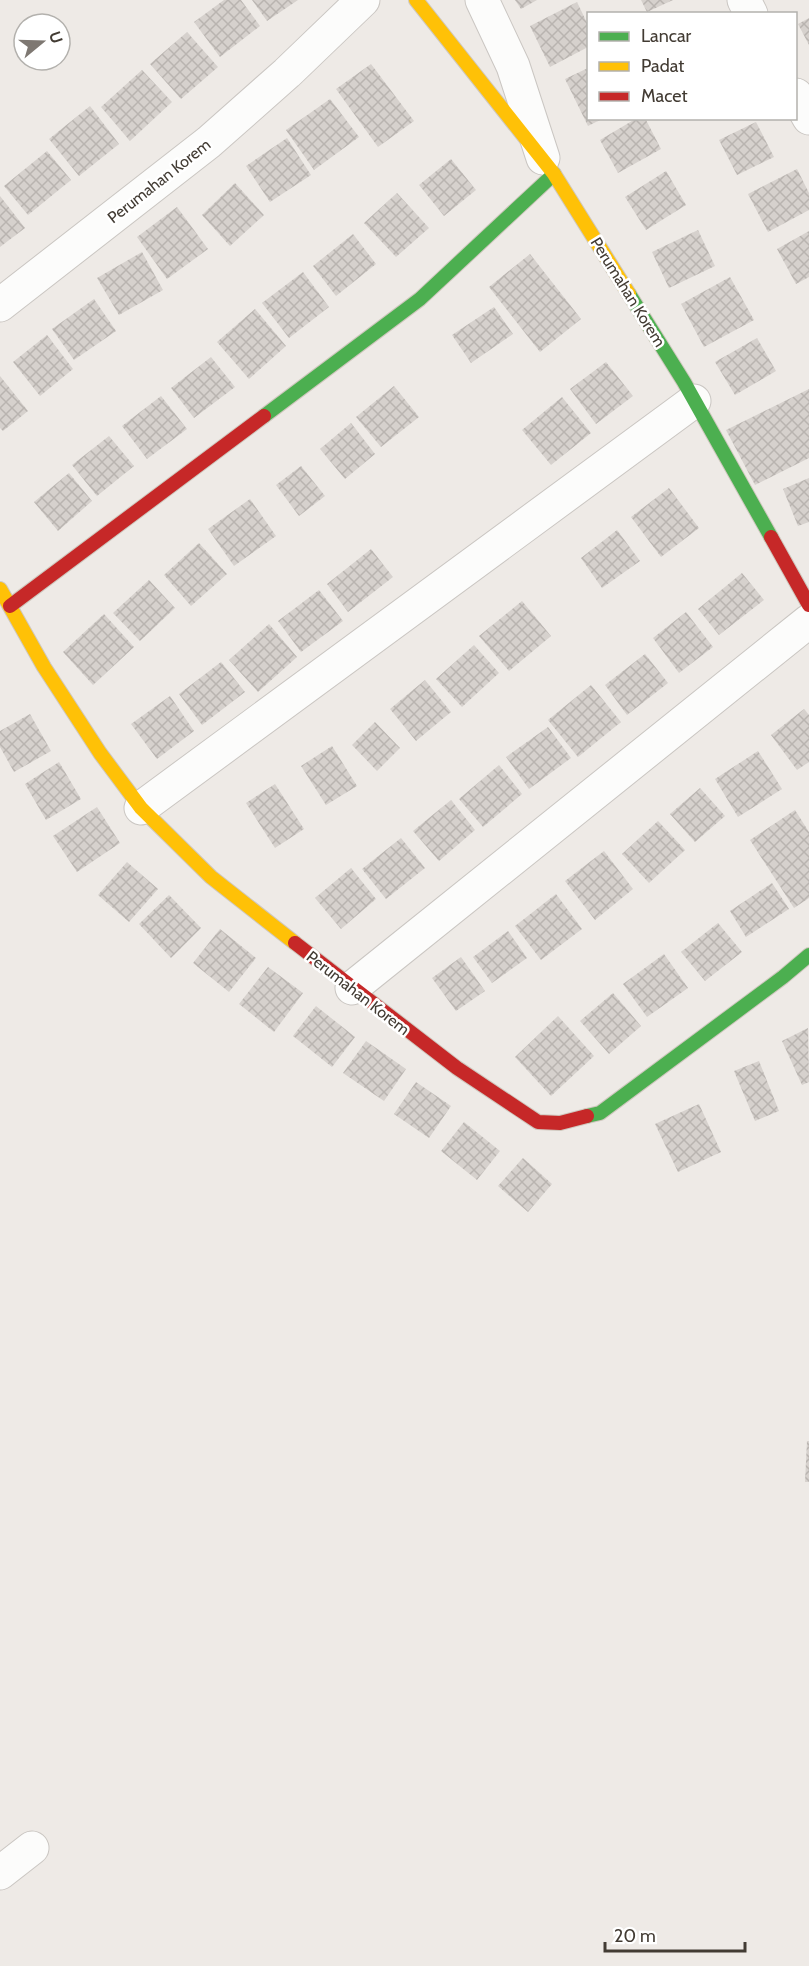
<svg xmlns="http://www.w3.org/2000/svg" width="809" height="1966" font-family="Cabin,sans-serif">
  <defs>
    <pattern id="building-cross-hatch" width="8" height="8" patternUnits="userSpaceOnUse" patternTransform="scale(1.5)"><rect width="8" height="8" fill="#d6d1cd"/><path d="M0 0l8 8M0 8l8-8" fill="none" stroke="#b9b4b0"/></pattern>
  </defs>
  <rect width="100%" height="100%" fill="#eeeae6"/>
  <g fill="url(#building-cross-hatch)">
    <polygon points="224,0 241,0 260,26 220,57 194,22"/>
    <polygon points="252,0 298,0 267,21"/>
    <polygon points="515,0 537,0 521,9"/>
    <polygon points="641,0 673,0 647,12"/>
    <polygon points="577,2 588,25 588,47 550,67 530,26"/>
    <polygon points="809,18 809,45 798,24"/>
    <polygon points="187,32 218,67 181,99 150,64"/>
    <polygon points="371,64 414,121 378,147 336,89"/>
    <polygon points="588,68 588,118 604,118 588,126 565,79"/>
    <polygon points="142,70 172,102 130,141 101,107"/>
    <polygon points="330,99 359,137 314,170 286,130"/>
    <polygon points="90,106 119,144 79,176 49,139"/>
    <polygon points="637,118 645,118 661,149 618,173 600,140"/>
    <polygon points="756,122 774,157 737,175 719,140"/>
    <polygon points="287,138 311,175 270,202 246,166"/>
    <polygon points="47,151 71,180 28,215 4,186"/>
    <polygon points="451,159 476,190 444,216 419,185"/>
    <polygon points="797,169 809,193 809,210 768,232 748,194"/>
    <polygon points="666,171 686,205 646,230 625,197"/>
    <polygon points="235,183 264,215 230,246 202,215"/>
    <polygon points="397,193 429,228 396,257 364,223"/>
    <polygon points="0,196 25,228 0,247"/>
    <polygon points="177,207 208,249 167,279 137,237"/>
    <polygon points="698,230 715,266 669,288 652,252"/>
    <polygon points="809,231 809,277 796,284 777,249"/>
    <polygon points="353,234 376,264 336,296 313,266"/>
    <polygon points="142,252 163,290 119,315 97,278"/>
    <polygon points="530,254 581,319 540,352 489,287"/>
    <polygon points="303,272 329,307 289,338 262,303"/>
    <polygon points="730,277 754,320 704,347 681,304"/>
    <polygon points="94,299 116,331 74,360 52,329"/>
    <polygon points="494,307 513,334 471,363 452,335"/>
    <polygon points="255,309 286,346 249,379 217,342"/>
    <polygon points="47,335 73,369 40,396 13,362"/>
    <polygon points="757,338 776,371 735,395 715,362"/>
    <polygon points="211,357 235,387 194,418 171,388"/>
    <polygon points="606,362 633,396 596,424 570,389"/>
    <polygon points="0,376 28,411 3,431 0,428"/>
    <polygon points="394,386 419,417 381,447 356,417"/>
    <polygon points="809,389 809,458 755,485 726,430"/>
    <polygon points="161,396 187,429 147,459 122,426"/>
    <polygon points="562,397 591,433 551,465 522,430"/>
    <polygon points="351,423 375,454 345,479 320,449"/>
    <polygon points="109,436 134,466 97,496 72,465"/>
    <polygon points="301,466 325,496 299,516 276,485"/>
    <polygon points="69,473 92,501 58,531 34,502"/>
    <polygon points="809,478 809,522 798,526 783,489"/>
    <polygon points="669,488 699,528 661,557 631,517"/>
    <polygon points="250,499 276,536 234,566 208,529"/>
    <polygon points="617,530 640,561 602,588 581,558"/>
    <polygon points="199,543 227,574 191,606 164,575"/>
    <polygon points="371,549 393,577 348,612 327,584"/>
    <polygon points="742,573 764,600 719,635 698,609"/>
    <polygon points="149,580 175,608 140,641 113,613"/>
    <polygon points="319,590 343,621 301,652 278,621"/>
    <polygon points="522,601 551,636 509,671 479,636"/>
    <polygon points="686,612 713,647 679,673 653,638"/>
    <polygon points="104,614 134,647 93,685 63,652"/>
    <polygon points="269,624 297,657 258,692 229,660"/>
    <polygon points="474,645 499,673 462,707 436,679"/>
    <polygon points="645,654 668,683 627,715 605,685"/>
    <polygon points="221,662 245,692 202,725 179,694"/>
    <polygon points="425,680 451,712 416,741 390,709"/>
    <polygon points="591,685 621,722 578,757 548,720"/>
    <polygon points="170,696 194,731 157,759 131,724"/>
    <polygon points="804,709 809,715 809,762 797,770 771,735"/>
    <polygon points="30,714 51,751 14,772 0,747 0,731"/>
    <polygon points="375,722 400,748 377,771 352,745"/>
    <polygon points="548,727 571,758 529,789 506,757"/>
    <polygon points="332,746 357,786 326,805 301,766"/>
    <polygon points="758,751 782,789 738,817 715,779"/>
    <polygon points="59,762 81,799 46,820 25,784"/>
    <polygon points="499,765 522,794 483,827 459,799"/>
    <polygon points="275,784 304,829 275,848 246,803"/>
    <polygon points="700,788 725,816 695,842 670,814"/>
    <polygon points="451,800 475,830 439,861 413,831"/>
    <polygon points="97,807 120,843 77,872 53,836"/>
    <polygon points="795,810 809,832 809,898 794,908 750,840"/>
    <polygon points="658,821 685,850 649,883 622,854"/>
    <polygon points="401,838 425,868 386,899 362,869"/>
    <polygon points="604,851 633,889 595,920 565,881"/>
    <polygon points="127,862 158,889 129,922 98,895"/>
    <polygon points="351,868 376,899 341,929 315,898"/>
    <polygon points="772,883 789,909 746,937 730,911"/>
    <polygon points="556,894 582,929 541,960 515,926"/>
    <polygon points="169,895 201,928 171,958 139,924"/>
    <polygon points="718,923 742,952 705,981 681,952"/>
    <polygon points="220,929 256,958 229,992 193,963"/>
    <polygon points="508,931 527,958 492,983 473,957"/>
    <polygon points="664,954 688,988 647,1017 623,984"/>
    <polygon points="461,957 485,991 456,1011 432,978"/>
    <polygon points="268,967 303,993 274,1032 239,1004"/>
    <polygon points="613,993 641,1026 609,1054 580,1021"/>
    <polygon points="316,1006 355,1037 332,1067 293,1036"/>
    <polygon points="558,1016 594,1056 551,1096 515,1057"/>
    <polygon points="808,1028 809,1082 802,1085 782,1041"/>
    <polygon points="366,1041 406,1069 384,1101 343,1073"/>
    <polygon points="759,1061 779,1111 755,1121 734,1071"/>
    <polygon points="416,1082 451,1106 429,1138 394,1114"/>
    <polygon points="699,1104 721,1152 678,1172 655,1124"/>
    <polygon points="464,1122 500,1151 477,1180 441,1151"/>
    <polygon points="523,1158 552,1184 528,1212 498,1186"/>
    <polygon points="807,1441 809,1441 809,1482 805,1482"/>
  </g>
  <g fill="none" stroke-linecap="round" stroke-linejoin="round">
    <defs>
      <g id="street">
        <polyline points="482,0 513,66 543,158"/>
        <polyline points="744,0 751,14"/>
        <polyline points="796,95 809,118"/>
        <polyline points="0,305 209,142 287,73 363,0"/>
        <polyline points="141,808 694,401"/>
        <polyline points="352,988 809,621"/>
        <polyline points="0,1873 32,1848"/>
      </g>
      <g id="fast">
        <polyline points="629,294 684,382 771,537"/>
        <polyline points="264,416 420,299 554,174"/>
        <polyline points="587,1116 600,1113 783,977 809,955"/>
      </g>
      <g id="slow">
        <polyline points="416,0 554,174 629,294"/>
        <polyline points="0,589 44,667 100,753 141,808 211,877 295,943"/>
      </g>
      <g id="jam">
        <polyline points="771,537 809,605"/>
        <polyline points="10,606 264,416"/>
        <polyline points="295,943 457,1068 538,1122 560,1123 587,1116"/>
      </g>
    </defs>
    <use href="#street" stroke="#cac6c2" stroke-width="35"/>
    <use href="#fast" stroke="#cfc8be" stroke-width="16"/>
    <use href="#slow" stroke="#cfc8be" stroke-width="16"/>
    <use href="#jam" stroke="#cfc8be" stroke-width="16"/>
    <use href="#street" stroke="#fcfcfb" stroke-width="33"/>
    <use href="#fast" stroke="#4caf50" stroke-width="14"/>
    <use href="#slow" stroke="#ffc107" stroke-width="14"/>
    <use href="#jam" stroke="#c62828" stroke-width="14"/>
  </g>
  <g text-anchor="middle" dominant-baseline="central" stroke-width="5" stroke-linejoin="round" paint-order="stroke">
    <g font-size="16" fill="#423b33" stroke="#fff">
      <text transform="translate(159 181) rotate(-38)">Perumahan Korem</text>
      <text transform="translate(628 292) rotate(58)">Perumahan Korem</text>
      <text transform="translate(358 993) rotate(38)">Perumahan Korem</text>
    </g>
  </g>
  <rect x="587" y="12" width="210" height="108" fill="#ffffff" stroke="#b3b1ad" stroke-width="1.5"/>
  <rect x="599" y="32" width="30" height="9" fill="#4caf50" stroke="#b3b1ad" stroke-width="1.5"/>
  <text x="641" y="42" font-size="18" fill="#423b33">Lancar</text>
  <rect x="599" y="62" width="30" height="9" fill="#ffc107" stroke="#b3b1ad" stroke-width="1.5"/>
  <text x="641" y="72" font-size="18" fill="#423b33">Padat</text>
  <rect x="599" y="92" width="30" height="9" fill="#c62828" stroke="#b3b1ad" stroke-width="1.5"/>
  <text x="641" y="102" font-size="18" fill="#423b33">Macet</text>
  <g transform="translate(42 42) rotate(71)"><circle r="28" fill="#ffffff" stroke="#b3b1ad" stroke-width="1.5"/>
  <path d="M0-4.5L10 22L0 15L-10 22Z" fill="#7e7872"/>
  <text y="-9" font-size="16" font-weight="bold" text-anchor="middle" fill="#423b33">U</text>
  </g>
  <path d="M605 1942v9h140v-9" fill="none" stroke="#423b33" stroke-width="3"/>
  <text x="614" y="1942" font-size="18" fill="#423b33" stroke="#ffffff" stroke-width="4.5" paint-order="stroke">20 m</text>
</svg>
